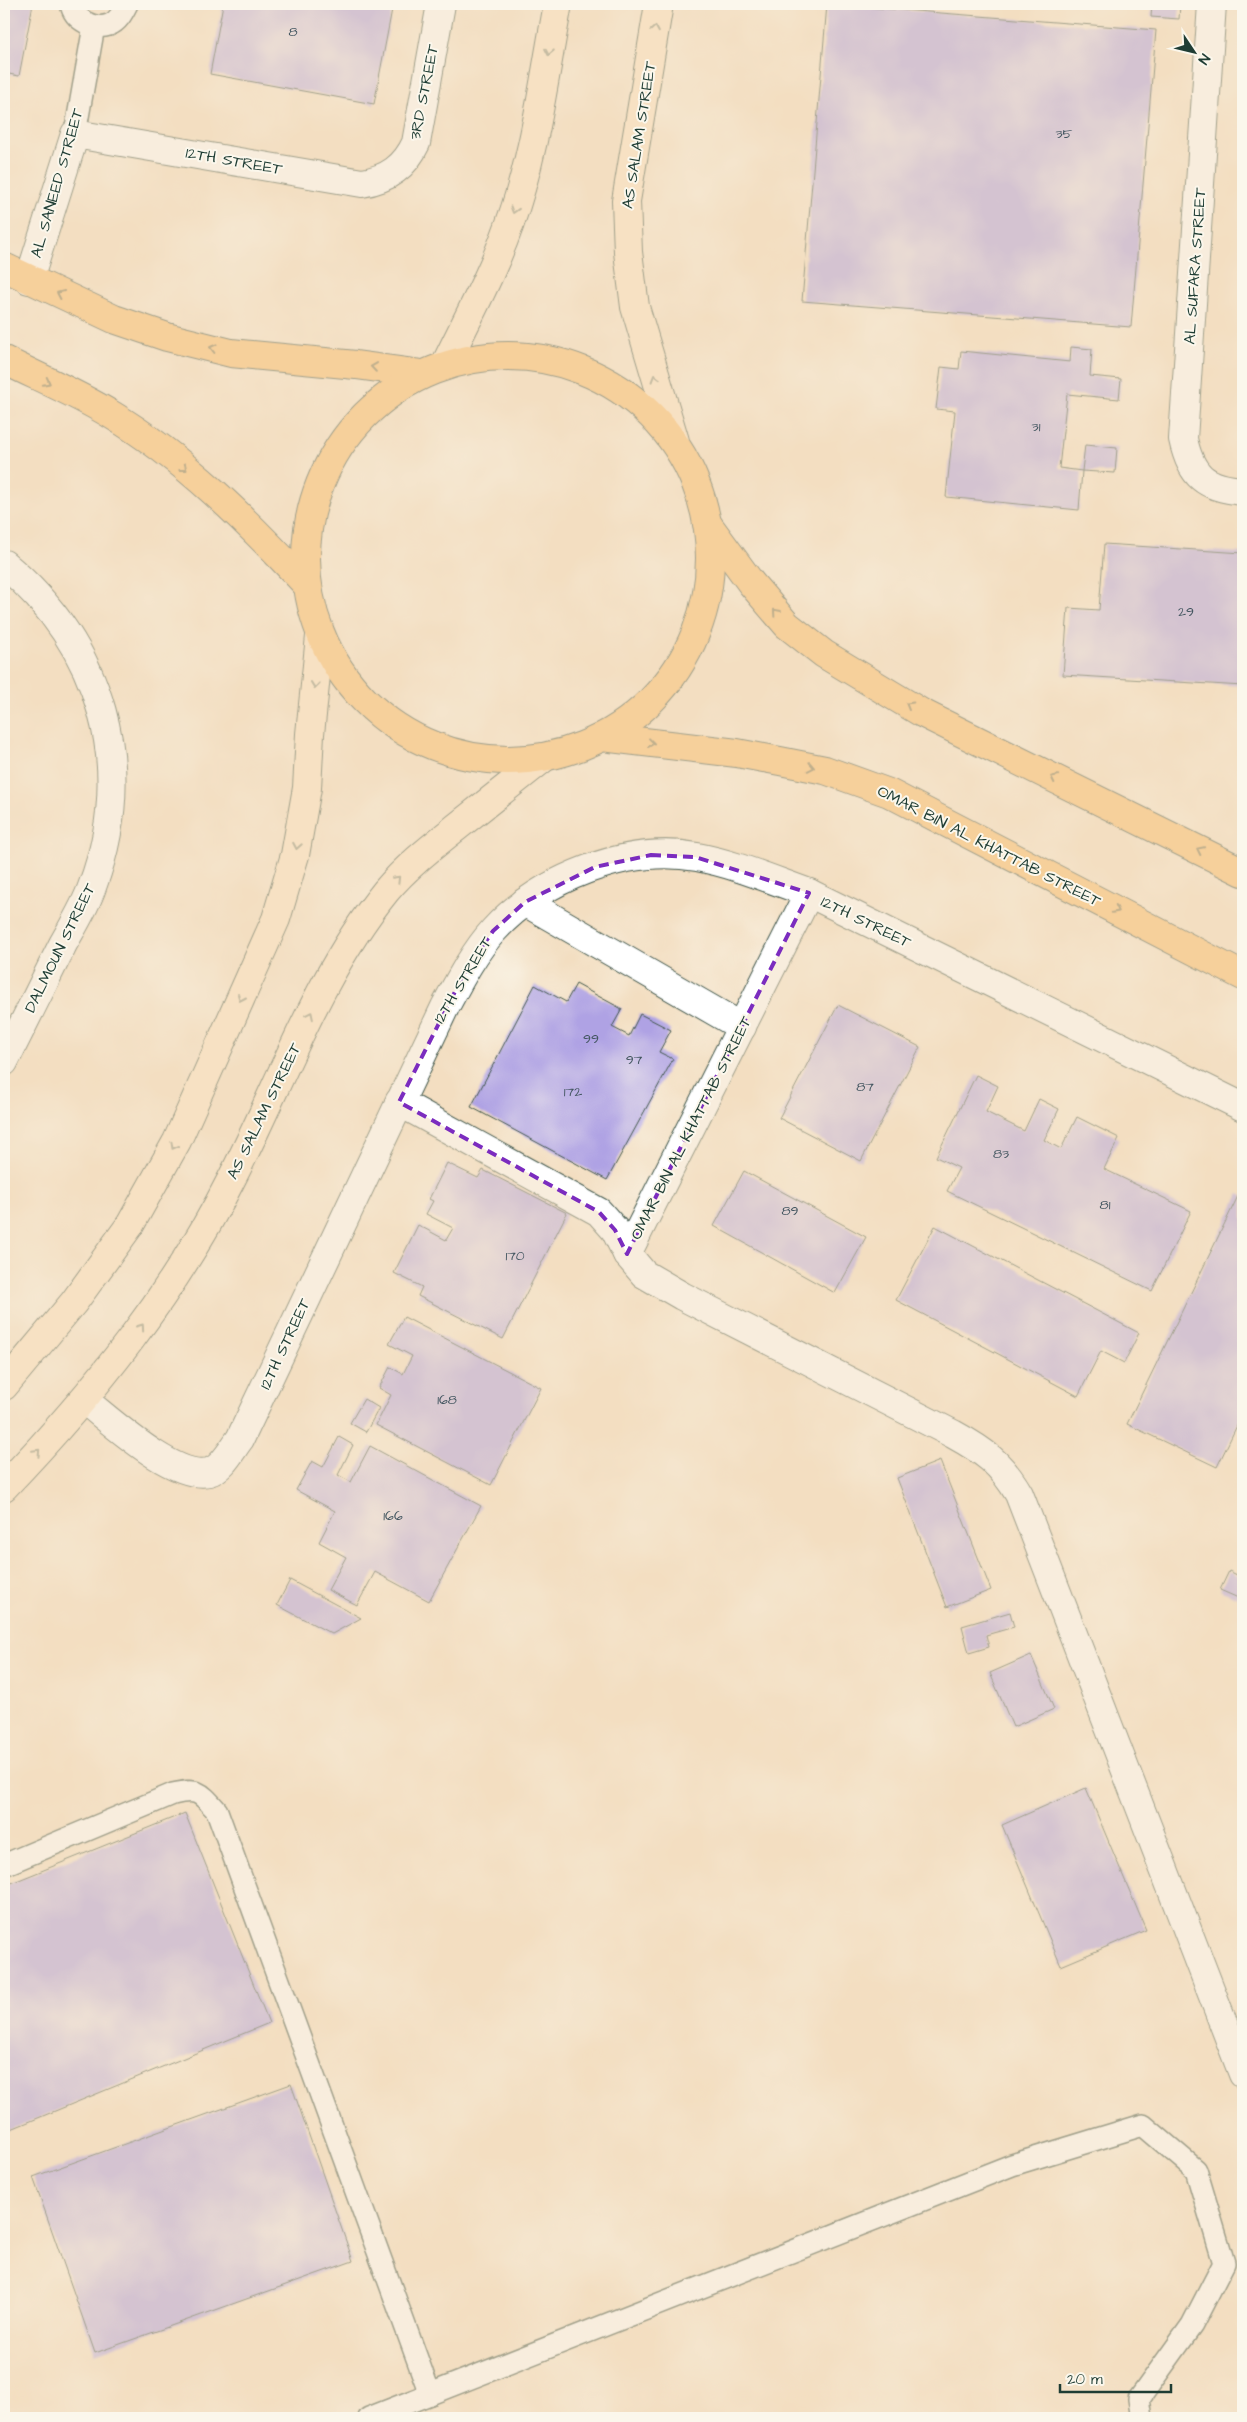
<svg xmlns="http://www.w3.org/2000/svg" width="1247" height="2422" font-family="'Architects Daughter',sans-serif">
  <rect width="100%" height="100%" fill="#fbf7ec"/>
  <filter id="ink" filterUnits="userSpaceOnUse"><feTurbulence type="fractalNoise" baseFrequency=".02" numOctaves="2"/><feDisplacementMap in="SourceGraphic" scale="10" xChannelSelector="R" yChannelSelector="G"/><feConvolveMatrix kernelMatrix="1 2 1 2 8 2 1 2 1" color-interpolation-filters="sRGB"/></filter>
  <filter id="wash" filterUnits="userSpaceOnUse"><feTurbulence type="fractalNoise" baseFrequency=".0096" numOctaves="4" result="noise"/><feDisplacementMap in="SourceGraphic" scale="20" xChannelSelector="R" yChannelSelector="G"/><feGaussianBlur stdDeviation="1.12" result="paint"/><feColorMatrix in="noise" values="0 0 0 0 0 0 0 0 0 0 0 0 0 0 0 0 0 1.4 0 .05"/><feComposite in="paint" operator="in"/></filter>
  <g filter="url(#wash)">
    <rect width="100%" height="100%" fill="#f3dec1"/>
    <g id="blocks">
      <g fill="#afa2e4">
        <polygon points="4,4 33,4 19,76 4,73"/>
        <polygon points="223,4 393,4 374,104 210,74"/>
        <polygon points="827,4 1156,30 1131,327 802,301"/>
        <polygon points="1152,4 1180,4 1179,19 1151,17"/>
        <polygon points="1071,347 1092,349 1090,376 1121,379 1119,399 1067,394 1059,468 1082,471 1079,510 946,497 955,411 936,409 941,367 959,369 961,351 1070,362"/>
        <polygon points="1085,445 1117,448 1115,473 1082,471"/>
        <polygon points="1104,544 1243,553 1243,686 1063,675 1068,608 1099,610"/>
        <polygon points="576,984 622,1009 612,1027 629,1036 640,1014 671,1030 659,1052 673,1059 607,1180 471,1107 535,985 566,1002"/>
        <polygon points="838,1005 920,1047 861,1161 779,1118"/>
        <polygon points="976,1075 998,1086 986,1112 1024,1131 1039,1099 1059,1109 1044,1140 1061,1149 1077,1117 1119,1138 1104,1169 1191,1211 1152,1291 947,1191 959,1168 936,1157"/>
        <polygon points="447,1163 478,1178 483,1170 567,1213 503,1339 418,1296 422,1287 394,1273 418,1225 446,1240 453,1228 426,1214 433,1201 429,1199"/>
        <polygon points="744,1171 866,1237 835,1293 714,1226"/>
        <polygon points="1239,1194 1243,1196 1243,1413 1217,1467 1127,1424"/>
        <polygon points="935,1226 1139,1333 1124,1363 1101,1351 1078,1396 896,1300"/>
        <polygon points="404,1317 541,1388 491,1485 376,1425 391,1395 379,1388 390,1367 403,1374 412,1356 389,1344"/>
        <polygon points="364,1399 379,1408 366,1432 350,1423"/>
        <polygon points="339,1437 353,1445 338,1475 351,1482 370,1446 481,1506 429,1601 375,1572 357,1605 328,1590 346,1557 319,1542 335,1511 296,1490 312,1461 323,1467"/>
        <polygon points="940,1461 991,1590 947,1607 897,1478"/>
        <polygon points="1229,1571 1243,1578 1243,1600 1220,1590"/>
        <polygon points="290,1580 361,1618 332,1634 277,1605"/>
        <polygon points="1010,1612 1014,1627 986,1635 989,1647 969,1653 962,1626"/>
        <polygon points="1031,1655 1054,1709 1013,1727 990,1673"/>
        <polygon points="1086,1788 1146,1930 1061,1966 1002,1825"/>
        <polygon points="185,1813 269,2023 4,2132 4,1886"/>
        <polygon points="291,2084 353,2261 95,2353 33,2177"/>
      </g>
    </g>
  </g>
  <g filter="url(#ink)">
    <use href="#blocks" fill-opacity="0" stroke="#3f5549" stroke-width="1"/>
    <g fill="none" stroke-linecap="round" stroke-linejoin="round">
      <defs>
        <g id="lane">
          <path d="M71 4C74 20 94 30 109 25 118 22 123 12 127 4"/>
          <polyline points="75,134 94,26"/>
          <path d="M4 1865 173 1794C198 1788 200 1792 217 1811L430 2394"/>
          <polyline points="369,2418 1012,2165 1143,2125 1196,2170 1224,2263 1192,2325 1139,2399 1142,2418"/>
        </g>
        <g id="street">
          <path d="M1212 4 1183 439C1191 476 1205 488 1243 491"/>
          <path d="M29 280 75 134 362 183C388 179 405 167 416 143L441 4"/>
          <path d="M4 564C102 646 137 766 92 887 85 907 73 926 63 944 43 984 24 1023 4 1062"/>
          <polyline points="525,902 742,1027"/>
          <path d="M399 1102 599 1212 615 1230 627 1254 644 1274 682 1296 953 1434C984 1451 1001 1463 1019 1494L1243 2074"/>
          <polyline points="627,1254 809,893"/>
          <path d="M84 1400C111 1421 174 1480 209 1472 223 1468 232 1449 240 1439L445 1007C459 981 474 952 494 930 541 879 627 844 697 857 735 864 772 880 809 893L1243 1107"/>
        </g>
        <g id="secondary">
          <polyline points="659,4 626,201 628,252 635,307 675,441"/>
          <path d="M445 365C467 319 492 274 509 226 535 155 544 78 558 4"/>
          <polyline points="4,1386 74,1302 130,1225 177,1141 276,919 295,855 307,788 310,734 320,636"/>
          <path d="M4 1487C94 1393 175 1292 233 1176 282 1080 318 975 386 891 407 866 433 846 458 826 487 803 516 780 545 757"/>
        </g>
        <g id="primary">
          <polyline points="4,267 114,319 167,337 231,353 356,365 422,374"/>
          <circle cx="508" cy="558" r="202"/>
          <path d="M4 360C40 378 78 394 112 415 184 458 249 523 306 584"/>
          <polyline points="707,523 751,583 787,625 824,654 922,713 1243,872"/>
          <polyline points="602,737 737,753 780,761 825,770 889,793 1243,976"/>
        </g>
      </defs>
      <use href="#lane" stroke="#3f5549" stroke-width="24"/>
      <use href="#street" stroke="#3f5549" stroke-width="30"/>
      <use href="#secondary" stroke="#3f5549" stroke-width="30"/>
      <use href="#primary" stroke="#3f5549" stroke-width="30"/>
      <use href="#lane" stroke="#fff" stroke-width="21"/>
      <use href="#street" stroke="#fff" stroke-width="28"/>
      <use href="#secondary" stroke="#fde5c5" stroke-width="28"/>
      <use href="#primary" stroke="#fbbe6e" stroke-width="28"/>
    </g>
    <defs><path id="oneway-chevron" d="M-2-3.5L2.5 0L-2 3.5" fill="none" stroke-width="1.6" stroke-linecap="round" stroke-linejoin="round" transform="scale(1.25)"/></defs>
    <g stroke="#8e917c">
      <use href="#oneway-chevron" transform="translate(655 29) rotate(-80)"/>
      <use href="#oneway-chevron" transform="translate(549 52) rotate(101)"/>
      <use href="#oneway-chevron" transform="translate(514 210) rotate(107)"/>
      <use href="#oneway-chevron" transform="translate(655 378) rotate(-107)"/>
      <use href="#oneway-chevron" transform="translate(315 685) rotate(96)"/>
      <use href="#oneway-chevron" transform="translate(297 846) rotate(100)"/>
      <use href="#oneway-chevron" transform="translate(397 879) rotate(-46)"/>
      <use href="#oneway-chevron" transform="translate(241 998) rotate(114)"/>
      <use href="#oneway-chevron" transform="translate(310 1015) rotate(-64)"/>
      <use href="#oneway-chevron" transform="translate(174 1146) rotate(119)"/>
      <use href="#oneway-chevron" transform="translate(141 1327) rotate(-55)"/>
      <use href="#oneway-chevron" transform="translate(37 1452) rotate(-46)"/>
    </g>
    <g stroke="#82774e">
      <use href="#oneway-chevron" transform="translate(60 294) rotate(-155)"/>
      <use href="#oneway-chevron" transform="translate(213 348) rotate(-166)"/>
      <use href="#oneway-chevron" transform="translate(374 367) rotate(-172)"/>
      <use href="#oneway-chevron" transform="translate(47 382) rotate(27)"/>
      <use href="#oneway-chevron" transform="translate(184 468) rotate(38)"/>
      <use href="#oneway-chevron" transform="translate(776 612) rotate(-131)"/>
      <use href="#oneway-chevron" transform="translate(909 705) rotate(-150)"/>
      <use href="#oneway-chevron" transform="translate(651 743) rotate(7)"/>
      <use href="#oneway-chevron" transform="translate(811 767) rotate(11)"/>
      <use href="#oneway-chevron" transform="translate(1054 778) rotate(-154)"/>
      <use href="#oneway-chevron" transform="translate(1200 850) rotate(-154)"/>
      <use href="#oneway-chevron" transform="translate(1116 910) rotate(27)"/>
    </g>
  </g>
  <path d="M0 0H1247V2422H0ZM651 855 695 857 809 893 627 1254 615 1230 599 1212 399 1102 467 968 493 931 525 902 595 867Z" fill="#f3dec1" fill-opacity=".55" fill-rule="evenodd"/>
  <path fill="none" stroke="#7b2cbf" stroke-width="4" stroke-dasharray="10 6" stroke-linejoin="round" d="M651 855 695 857 809 893 627 1254 615 1230 599 1212 399 1102 467 968 493 931 525 902 595 867Z"/>
  <g text-anchor="middle" dominant-baseline="central" stroke-width="4" stroke-linejoin="round" paint-order="stroke">
    <g font-size="14" fill="#435660">
      <text x="293" y="32">8</text>
      <text x="1064" y="134">35</text>
      <text x="1036" y="427">31</text>
      <text x="1186" y="612">29</text>
      <text x="591" y="1039">99</text>
      <text x="634" y="1060">97</text>
      <text x="865" y="1087">87</text>
      <text x="573" y="1092">172</text>
      <text x="1001" y="1154">83</text>
      <text x="1105" y="1205">81</text>
      <text x="790" y="1211">89</text>
      <text x="515" y="1256">170</text>
      <text x="447" y="1400">168</text>
      <text x="393" y="1516">166</text>
    </g>
    <g font-size="16" fill="#1f3d34" stroke="#fbf7ec">
      <text transform="translate(424 92) rotate(-79)">3RD STREET</text>
      <text transform="translate(639 135) rotate(-81)">AS SALAM STREET</text>
      <text transform="translate(234 161) rotate(10)">12TH STREET</text>
      <text transform="translate(57 183) rotate(-74)">AL SANEED STREET</text>
      <text transform="translate(1195 266) rotate(-86)">AL SUFARA STREET</text>
      <text transform="translate(989 846) rotate(27)">OMAR BIN AL KHATTAB STREET</text>
      <text transform="translate(866 922) rotate(26)">12TH STREET</text>
      <text transform="translate(60 948) rotate(-64)">DALMOUN STREET</text>
      <text transform="translate(463 980) rotate(-59)">12TH STREET</text>
      <text transform="translate(264 1111) rotate(-64)">AS SALAM STREET</text>
      <text transform="translate(691 1128) rotate(-63)">OMAR BIN AL KHATTAB STREET</text>
      <text transform="translate(285 1344) rotate(-65)">12TH STREET</text>
    </g>
  </g>
  <rect width="1247" height="2422" fill="none" stroke="#fbf7ec" stroke-width="20"/>
  <g transform="translate(1194 52) rotate(125)" stroke="#fbf7ec" stroke-width="4" paint-order="stroke">
  <path d="M0-4L9 19L0 12L-9 19Z" fill="#1f3d34"/>
  <text y="-8" font-size="14" font-weight="bold" text-anchor="middle" fill="#1f3d34">N</text>
  </g>
  <path d="M1060 2384v8h111v-8" fill="none" stroke="#1f3d34" stroke-width="2.5"/>
  <text x="1067" y="2384" font-size="15" fill="#1f3d34" stroke="#fbf7ec" stroke-width="4" paint-order="stroke">20 m</text>
</svg>
